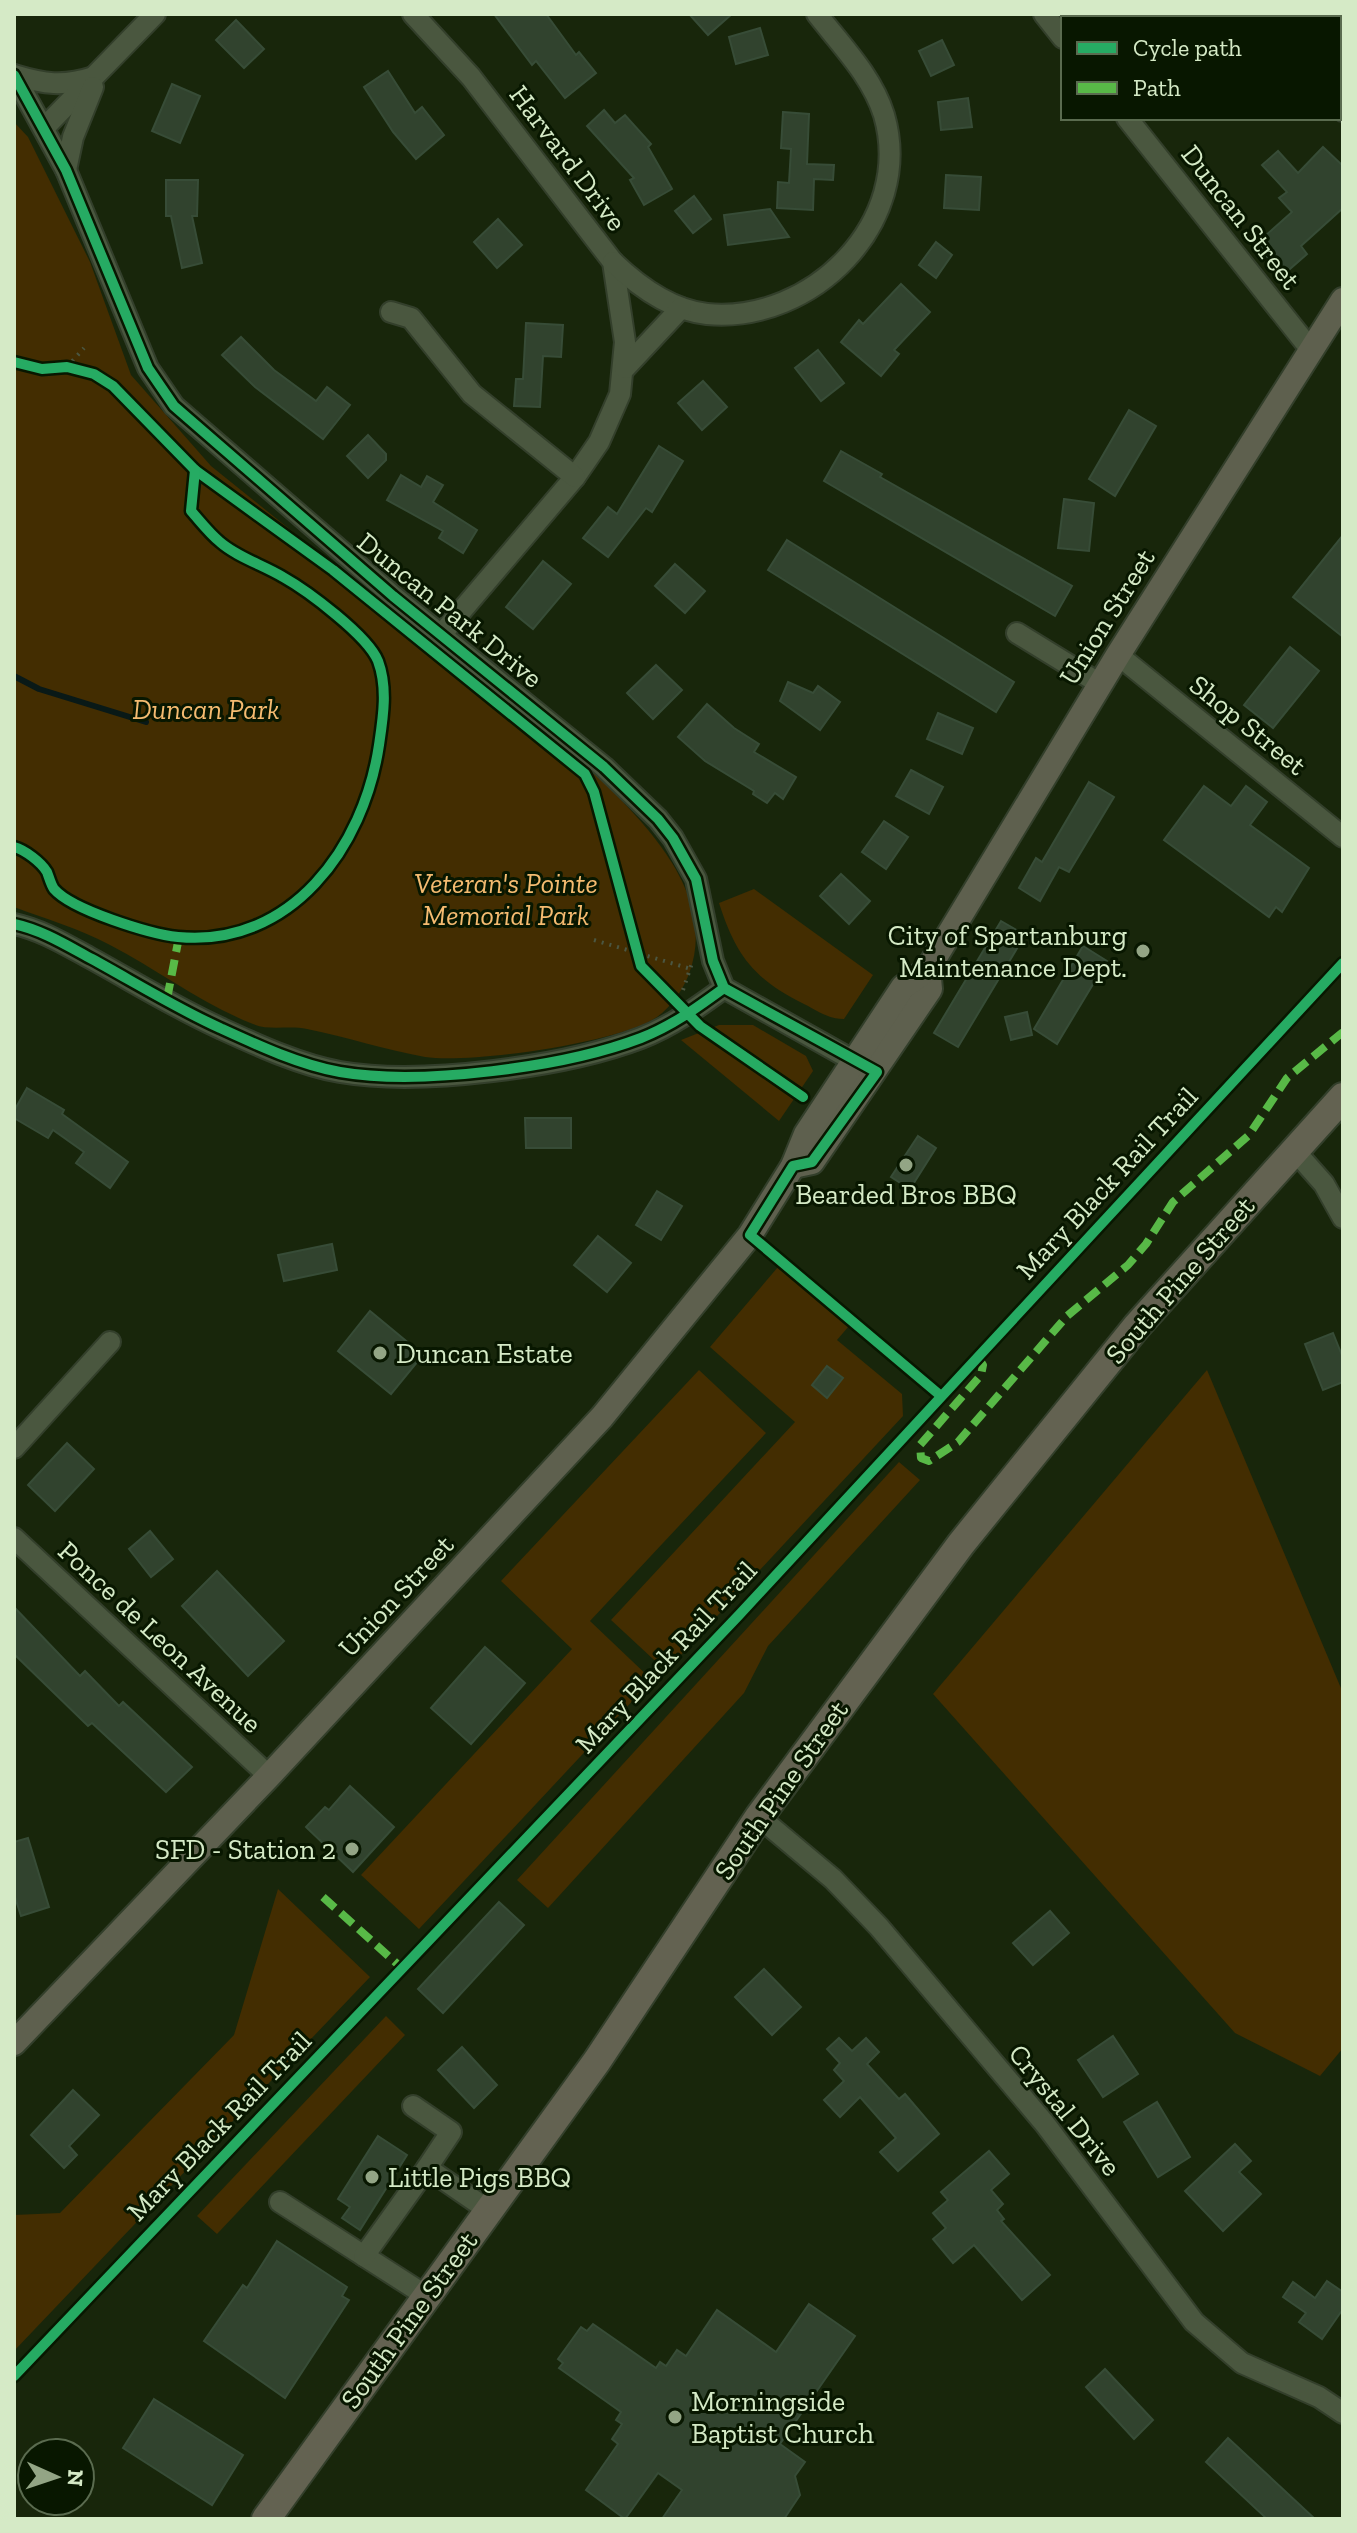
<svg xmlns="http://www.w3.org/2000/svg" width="1357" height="2533" font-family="'Zilla Slab',serif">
  <rect width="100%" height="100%" fill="#18260b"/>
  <g fill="#432d01">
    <path d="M14 122 28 137 90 262 131 375 211 466 598 777C648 826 718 896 689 974 683 990 671 1007 657 1017 619 1043 470 1064 425 1057 386 1050 347 1037 307 1029 290 1025 269 1031 253 1024 202 1004 158 970 110 945 80 929 46 919 14 907Z"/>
    <path d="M754 889 873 975 844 1019C828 1019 818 1011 804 1004 754 979 736 956 719 903Z"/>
    <polygon points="719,1025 753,1025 806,1056 813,1071 779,1121 681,1040"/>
    <polygon points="778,1267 849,1326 837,1340 902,1394 903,1416 666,1671 611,1620 795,1422 710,1347"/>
    <polygon points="699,1370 766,1433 590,1621 652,1680 419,1929 361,1875 572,1649 501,1581"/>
    <polygon points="1207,1370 1343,1693 1343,2048 1320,2076 1235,2033 933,1694"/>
    <polygon points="899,1462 920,1480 768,1646 744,1693 548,1908 517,1880"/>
    <polygon points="278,1889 370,1977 14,2351 14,2215 60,2213 234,2035"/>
    <polygon points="386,2016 405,2035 217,2234 197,2216"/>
  </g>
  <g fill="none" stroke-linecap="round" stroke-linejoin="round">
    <polyline stroke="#091917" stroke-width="6" points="14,676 39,689 146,722"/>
  </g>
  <g fill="#31432e" stroke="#374c37" stroke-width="2">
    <polygon points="494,14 546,14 576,55 579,52 596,73 565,98 536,61 532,65"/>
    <polygon points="689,14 732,14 708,35"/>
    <polygon points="236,20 264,49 244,68 216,40"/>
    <polygon points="760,28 768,55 736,64 729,37"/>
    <polygon points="942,40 954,65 931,76 919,51"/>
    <polygon points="388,71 415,113 422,107 444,135 416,159 393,132 364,87"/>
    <polygon points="172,84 200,96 180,143 152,131"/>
    <polygon points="968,98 972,127 941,130 938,102"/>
    <polygon points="604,110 615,123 625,115 651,144 648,147 672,189 644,205 630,180 634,178 587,126"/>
    <polygon points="783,112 809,114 807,164 834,165 833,180 814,179 813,210 777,208 778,182 789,183 791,149 781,148"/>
    <polygon points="1323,147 1343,166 1343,208 1301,246 1307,254 1283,275 1256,244 1292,212 1279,198 1287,192 1262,165 1278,151 1298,173"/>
    <polygon points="946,175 981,177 979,210 944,208"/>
    <polygon points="166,180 198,180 197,216 192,216 202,263 182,268 171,216 166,216"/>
    <polygon points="694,196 711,219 693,233 675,211"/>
    <polygon points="770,209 789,237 728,245 724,215"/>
    <polygon points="498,219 522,245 497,268 474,242"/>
    <polygon points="936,242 952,255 936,278 919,265"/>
    <polygon points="901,284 930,312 894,350 899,354 881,376 841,342 859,320 863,324"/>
    <polygon points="526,323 563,325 561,357 543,356 540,407 514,406 516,379 523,379"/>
    <polygon points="241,337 274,370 316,401 327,387 350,405 323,439 255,387 222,355"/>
    <polygon points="818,350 844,383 821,401 795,368"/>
    <polygon points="703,381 727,407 702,430 678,403"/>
    <polygon points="1129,410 1156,426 1115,496 1089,479"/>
    <polygon points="368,435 386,454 386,460 368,478 347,456"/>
    <polygon points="659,446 683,461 652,512 646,508 608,557 583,538 608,507 617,514"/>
    <polygon points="841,451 882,474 880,477 1072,586 1055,616 824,481"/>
    <polygon points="401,475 421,487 427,476 443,485 433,502 477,530 463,553 439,538 443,531 387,500"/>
    <polygon points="1064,499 1094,503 1089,551 1058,548"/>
    <polygon points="1343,535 1343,637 1293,597"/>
    <polygon points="787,540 1014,682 996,712 768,570"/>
    <polygon points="543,561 571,584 533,629 506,607"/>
    <polygon points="675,564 705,591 685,613 655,586"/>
    <polygon points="1290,647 1319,671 1273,728 1244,705"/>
    <polygon points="656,665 682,690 653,719 627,693"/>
    <polygon points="788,682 813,693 818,686 840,702 820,730 780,701"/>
    <polygon points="707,704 734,728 759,744 754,752 796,777 783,799 775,793 767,803 753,794 754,791 705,761 678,737"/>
    <polygon points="938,713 973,728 962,754 927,739"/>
    <polygon points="911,770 943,787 929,814 896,796"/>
    <polygon points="1089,782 1114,797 1069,872 1059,867 1040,901 1019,888 1036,858 1042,862"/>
    <polygon points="1204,786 1231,806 1246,786 1267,802 1250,825 1309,868 1282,912 1276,907 1269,917 1164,840"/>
    <polygon points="884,821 908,837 886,869 862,852"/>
    <polygon points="841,874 870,901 849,924 820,896"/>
    <polygon points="1001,921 1025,935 958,1047 934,1033"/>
    <polygon points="1083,946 1107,961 1057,1044 1034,1029"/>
    <polygon points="1027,1012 1032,1035 1011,1040 1005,1017"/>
    <polygon points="27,1088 64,1110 62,1114 128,1162 110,1188 76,1163 84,1152 53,1130 48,1138 14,1118 14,1111"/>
    <polygon points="525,1118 571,1118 571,1148 526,1148"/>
    <polygon points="918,1136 936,1148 910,1189 891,1177"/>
    <polygon points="657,1191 682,1206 661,1240 636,1225"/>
    <polygon points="598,1236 631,1263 607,1292 574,1265"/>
    <polygon points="332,1244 337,1270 284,1281 278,1255"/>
    <polygon points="370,1311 423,1355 391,1394 338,1351"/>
    <polygon points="1333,1333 1343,1358 1343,1382 1323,1390 1305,1344"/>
    <polygon points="827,1366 843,1378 827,1398 812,1385"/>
    <polygon points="67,1443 94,1469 55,1511 28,1485"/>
    <polygon points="150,1531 173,1559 151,1577 129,1549"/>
    <polygon points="217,1571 284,1641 248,1676 182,1606"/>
    <polygon points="14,1607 80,1676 85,1671 119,1706 123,1702 192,1767 166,1792 92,1723 88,1726 14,1654"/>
    <polygon points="485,1647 525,1683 471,1744 431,1708"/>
    <polygon points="350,1786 394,1827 353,1872 306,1827 325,1807 329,1810"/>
    <polygon points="28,1838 49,1907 21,1916 14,1894 14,1842"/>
    <polygon points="499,1902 524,1925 443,2013 418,1989"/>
    <polygon points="1050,1911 1069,1933 1033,1965 1013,1943"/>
    <polygon points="764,1969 801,2007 772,2035 735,1997"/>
    <polygon points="1113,2036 1138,2074 1103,2097 1078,2060"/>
    <polygon points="839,2038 852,2051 866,2038 879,2052 867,2064 899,2099 905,2094 939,2134 898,2171 880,2152 896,2138 860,2097 840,2117 824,2100 844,2081 834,2070 840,2063 827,2049"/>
    <polygon points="462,2047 497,2085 474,2108 438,2070"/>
    <polygon points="73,2090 99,2115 69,2146 77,2155 64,2168 31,2135"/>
    <polygon points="1157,2102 1190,2157 1158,2177 1124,2122"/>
    <polygon points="378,2136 407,2155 360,2230 342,2218 350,2207 338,2199"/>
    <polygon points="1235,2144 1251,2161 1239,2172 1261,2194 1223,2231 1185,2191"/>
    <polygon points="989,2151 1009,2174 991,2190 1003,2204 997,2210 1004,2219 1001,2221 1050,2275 1022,2300 974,2245 953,2263 933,2239 946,2228 933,2213 948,2200 941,2192"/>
    <polygon points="277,2241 347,2287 342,2296 349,2300 285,2398 204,2341 243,2285 247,2288"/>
    <polygon points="1327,2281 1343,2292 1343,2309 1322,2339 1299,2322 1306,2313 1283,2297 1293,2282 1315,2298"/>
    <polygon points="809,2304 855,2336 780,2444 805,2462 795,2476 800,2495 784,2519 662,2519 682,2490 658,2473 625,2519 586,2490 618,2444 612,2439 622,2424 616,2420 621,2412 559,2368 563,2363 558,2359 581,2327 587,2331 593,2324 656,2368 660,2362 666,2366 677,2350 686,2356 717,2310 776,2352"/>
    <polygon points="1105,2369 1153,2420 1134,2439 1086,2387"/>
    <polygon points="154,2399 243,2455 212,2505 123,2448"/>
    <polygon points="1228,2438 1315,2519 1267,2519 1206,2462"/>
  </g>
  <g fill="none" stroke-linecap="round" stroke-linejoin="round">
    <defs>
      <g id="minor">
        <polyline points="413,14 471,77 613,262 625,342 620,394 599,442 575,477 441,635"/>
        <polyline points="1044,14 1063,38"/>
        <polyline points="1263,14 1266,18"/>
        <polyline points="14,75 66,170 148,368 174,406 393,596 604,767 658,819 673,838 696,879 713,961 724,988 865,1067"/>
        <path d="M14 75C44 84 63 87 94 77"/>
        <polyline points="1339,107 1343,111"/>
        <polyline points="1127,118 1311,350"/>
        <polyline points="44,128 155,14"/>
        <polyline points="66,170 73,137 93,87"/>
        <path d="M613 262C639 287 671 310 707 314 812 324 915 222 884 115 872 76 841 45 817 14"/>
        <polyline points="391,312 411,318 472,394 575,477"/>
        <polyline points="625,368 681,308"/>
        <polyline points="1017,633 1100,684"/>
        <polyline points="1118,655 1343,837"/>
        <path d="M14 924C42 930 66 945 92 959 134 982 176 1008 220 1028 257 1045 300 1065 340 1072 421 1086 565 1067 641 1038 672 1026 698 1007 724 988"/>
        <polyline points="1294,1150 1324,1184 1343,1218"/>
        <polyline points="14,1448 110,1342"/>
        <polyline points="14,1538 269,1776"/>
        <polyline points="759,1817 833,1879 879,1927 1045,2124 1194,2322 1242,2363 1319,2397 1343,2413"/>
        <polyline points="413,2106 451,2132 427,2168"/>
        <polyline points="280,2202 428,2297"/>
        <polyline points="364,2256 427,2168 488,2210"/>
      </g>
      <g id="major">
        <polyline points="793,1166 812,1162 930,989 928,969"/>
        <polyline points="14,2043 269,1776 602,1417 750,1235 793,1166 806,1134 903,987 928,969 1118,655 1343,300"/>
      </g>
      <polyline id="highway" points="266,2519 597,2061 759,1817 961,1544 1137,1326 1343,1097"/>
    </defs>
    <use href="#minor" stroke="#333f2b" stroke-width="24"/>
    <use href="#major" stroke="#333f2b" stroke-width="28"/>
    <use href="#highway" stroke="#333f2b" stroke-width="32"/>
    <g stroke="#4b5641" stroke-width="4" stroke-dasharray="2 6" stroke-linecap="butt">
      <polyline points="67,367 84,348"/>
      <polyline points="594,940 691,969"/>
      <polyline points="683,990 693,960"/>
    </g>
    <use href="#minor" stroke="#4a573f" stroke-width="20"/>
    <use href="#major" stroke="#5e604e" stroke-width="24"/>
    <use href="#highway" stroke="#636251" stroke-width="28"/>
    <g stroke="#58b947" stroke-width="8" stroke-dasharray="16 8" stroke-linecap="butt">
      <polyline points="167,999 179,937"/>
      <polyline points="978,1357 983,1365 981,1375 920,1445 921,1458 929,1461 958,1442 1067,1316 1128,1265 1146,1244 1173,1202 1249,1135 1287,1078 1343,1032"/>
      <polyline points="323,1897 404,1970"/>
    </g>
    <defs>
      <g id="cycleway">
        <polyline points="14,75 66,170 148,368 174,406 393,596 604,767 658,819 673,838 696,879 713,961 724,988 877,1072 812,1162 793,1166 750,1235 941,1396"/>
        <polyline points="14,362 42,369 67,367 94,374 113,386 195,470 333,570 585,774 594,792 641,966 700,1026 803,1097"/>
        <path d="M14 847C25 850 41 862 47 872 49 877 51 885 54 889 72 910 150 934 178 937 291 948 364 847 379 745 383 718 388 688 378 661 368 636 308 591 283 577 263 565 237 557 220 542 209 533 200 521 191 511L195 470"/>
        <path d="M14 924C42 930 66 945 92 959 134 982 176 1008 220 1028 257 1045 300 1065 340 1072 421 1086 565 1067 641 1038 672 1026 698 1007 724 988"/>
        <polyline points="14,2376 739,1615 1343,963"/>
      </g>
    </defs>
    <use href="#cycleway" stroke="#081700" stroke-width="15"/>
    <use href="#cycleway" stroke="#26ab63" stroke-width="10"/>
  </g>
  <g fill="#93a585" stroke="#081700" stroke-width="3">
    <circle cx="1143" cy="951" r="8"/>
    <circle cx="906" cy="1165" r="8"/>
    <circle cx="380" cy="1353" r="8"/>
    <circle cx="352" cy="1849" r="8"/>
    <circle cx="372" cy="2177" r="8"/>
    <circle cx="675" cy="2417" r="8"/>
  </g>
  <g text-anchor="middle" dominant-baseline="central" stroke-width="6" stroke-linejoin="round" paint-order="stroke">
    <g font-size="28" fill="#d5eac6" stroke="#081700">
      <text transform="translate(568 158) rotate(53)">Harvard Drive</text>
      <text transform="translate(1241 217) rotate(52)">Duncan Street</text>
      <text transform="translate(450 610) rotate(39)">Duncan Park Drive</text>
      <text transform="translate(1107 617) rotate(-58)">Union Street</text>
      <text transform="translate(1248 725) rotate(39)">Shop Street</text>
      <text transform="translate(1107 1183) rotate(-47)">Mary Black Rail Trail</text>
      <text transform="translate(1180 1280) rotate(-49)">South Pine Street</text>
      <text transform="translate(396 1596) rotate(-47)">Union Street</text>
      <text transform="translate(160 1637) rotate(43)">Ponce de Leon Avenue</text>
      <text transform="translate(666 1657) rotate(-47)">Mary Black Rail Trail</text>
      <text transform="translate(781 1790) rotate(-55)">South Pine Street</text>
      <text transform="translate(1065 2110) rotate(51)">Crystal Drive</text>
      <text transform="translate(219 2126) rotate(-46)">Mary Black Rail Trail</text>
      <text transform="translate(409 2320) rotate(-54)">South Pine Street</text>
    </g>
    <g font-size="28" font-style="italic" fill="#f5bb70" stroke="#081700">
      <text x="206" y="709">Duncan Park</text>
      <text x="506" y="883">Veteran's Pointe<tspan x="506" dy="32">Memorial Park</tspan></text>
    </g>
    <g font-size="28" fill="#d5eac6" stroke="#081700" text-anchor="start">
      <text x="1127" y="935" text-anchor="end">City of Spartanburg<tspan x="1127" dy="32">Maintenance Dept.</tspan></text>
      <text x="906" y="1194" text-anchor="middle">Bearded Bros BBQ</text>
      <text x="396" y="1353">Duncan Estate</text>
      <text x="336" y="1849" text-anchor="end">SFD - Station 2</text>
      <text x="388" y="2177">Little Pigs BBQ</text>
      <text x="691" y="2401">Morningside<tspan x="691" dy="32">Baptist Church</tspan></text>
    </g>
  </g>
  <rect width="1357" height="2533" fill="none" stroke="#d5eac6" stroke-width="32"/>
  <rect x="1061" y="16" width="280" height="104" fill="#081700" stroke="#5a6b4f" stroke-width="2"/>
  <rect x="1077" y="42" width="40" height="12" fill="#26ab63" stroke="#5a6b4f" stroke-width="2"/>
  <text x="1133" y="56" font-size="24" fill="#d5eac6">Cycle path</text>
  <rect x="1077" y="82" width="40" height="12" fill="#58b947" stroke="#5a6b4f" stroke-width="2"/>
  <text x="1133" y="96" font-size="24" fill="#d5eac6">Path</text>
  <g transform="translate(56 2477) rotate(93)"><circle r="38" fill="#081700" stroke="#5a6b4f" stroke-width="2"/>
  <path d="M0-6L14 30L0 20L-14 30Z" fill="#93a585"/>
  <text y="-12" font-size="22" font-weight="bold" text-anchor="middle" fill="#d5eac6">N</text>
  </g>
</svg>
